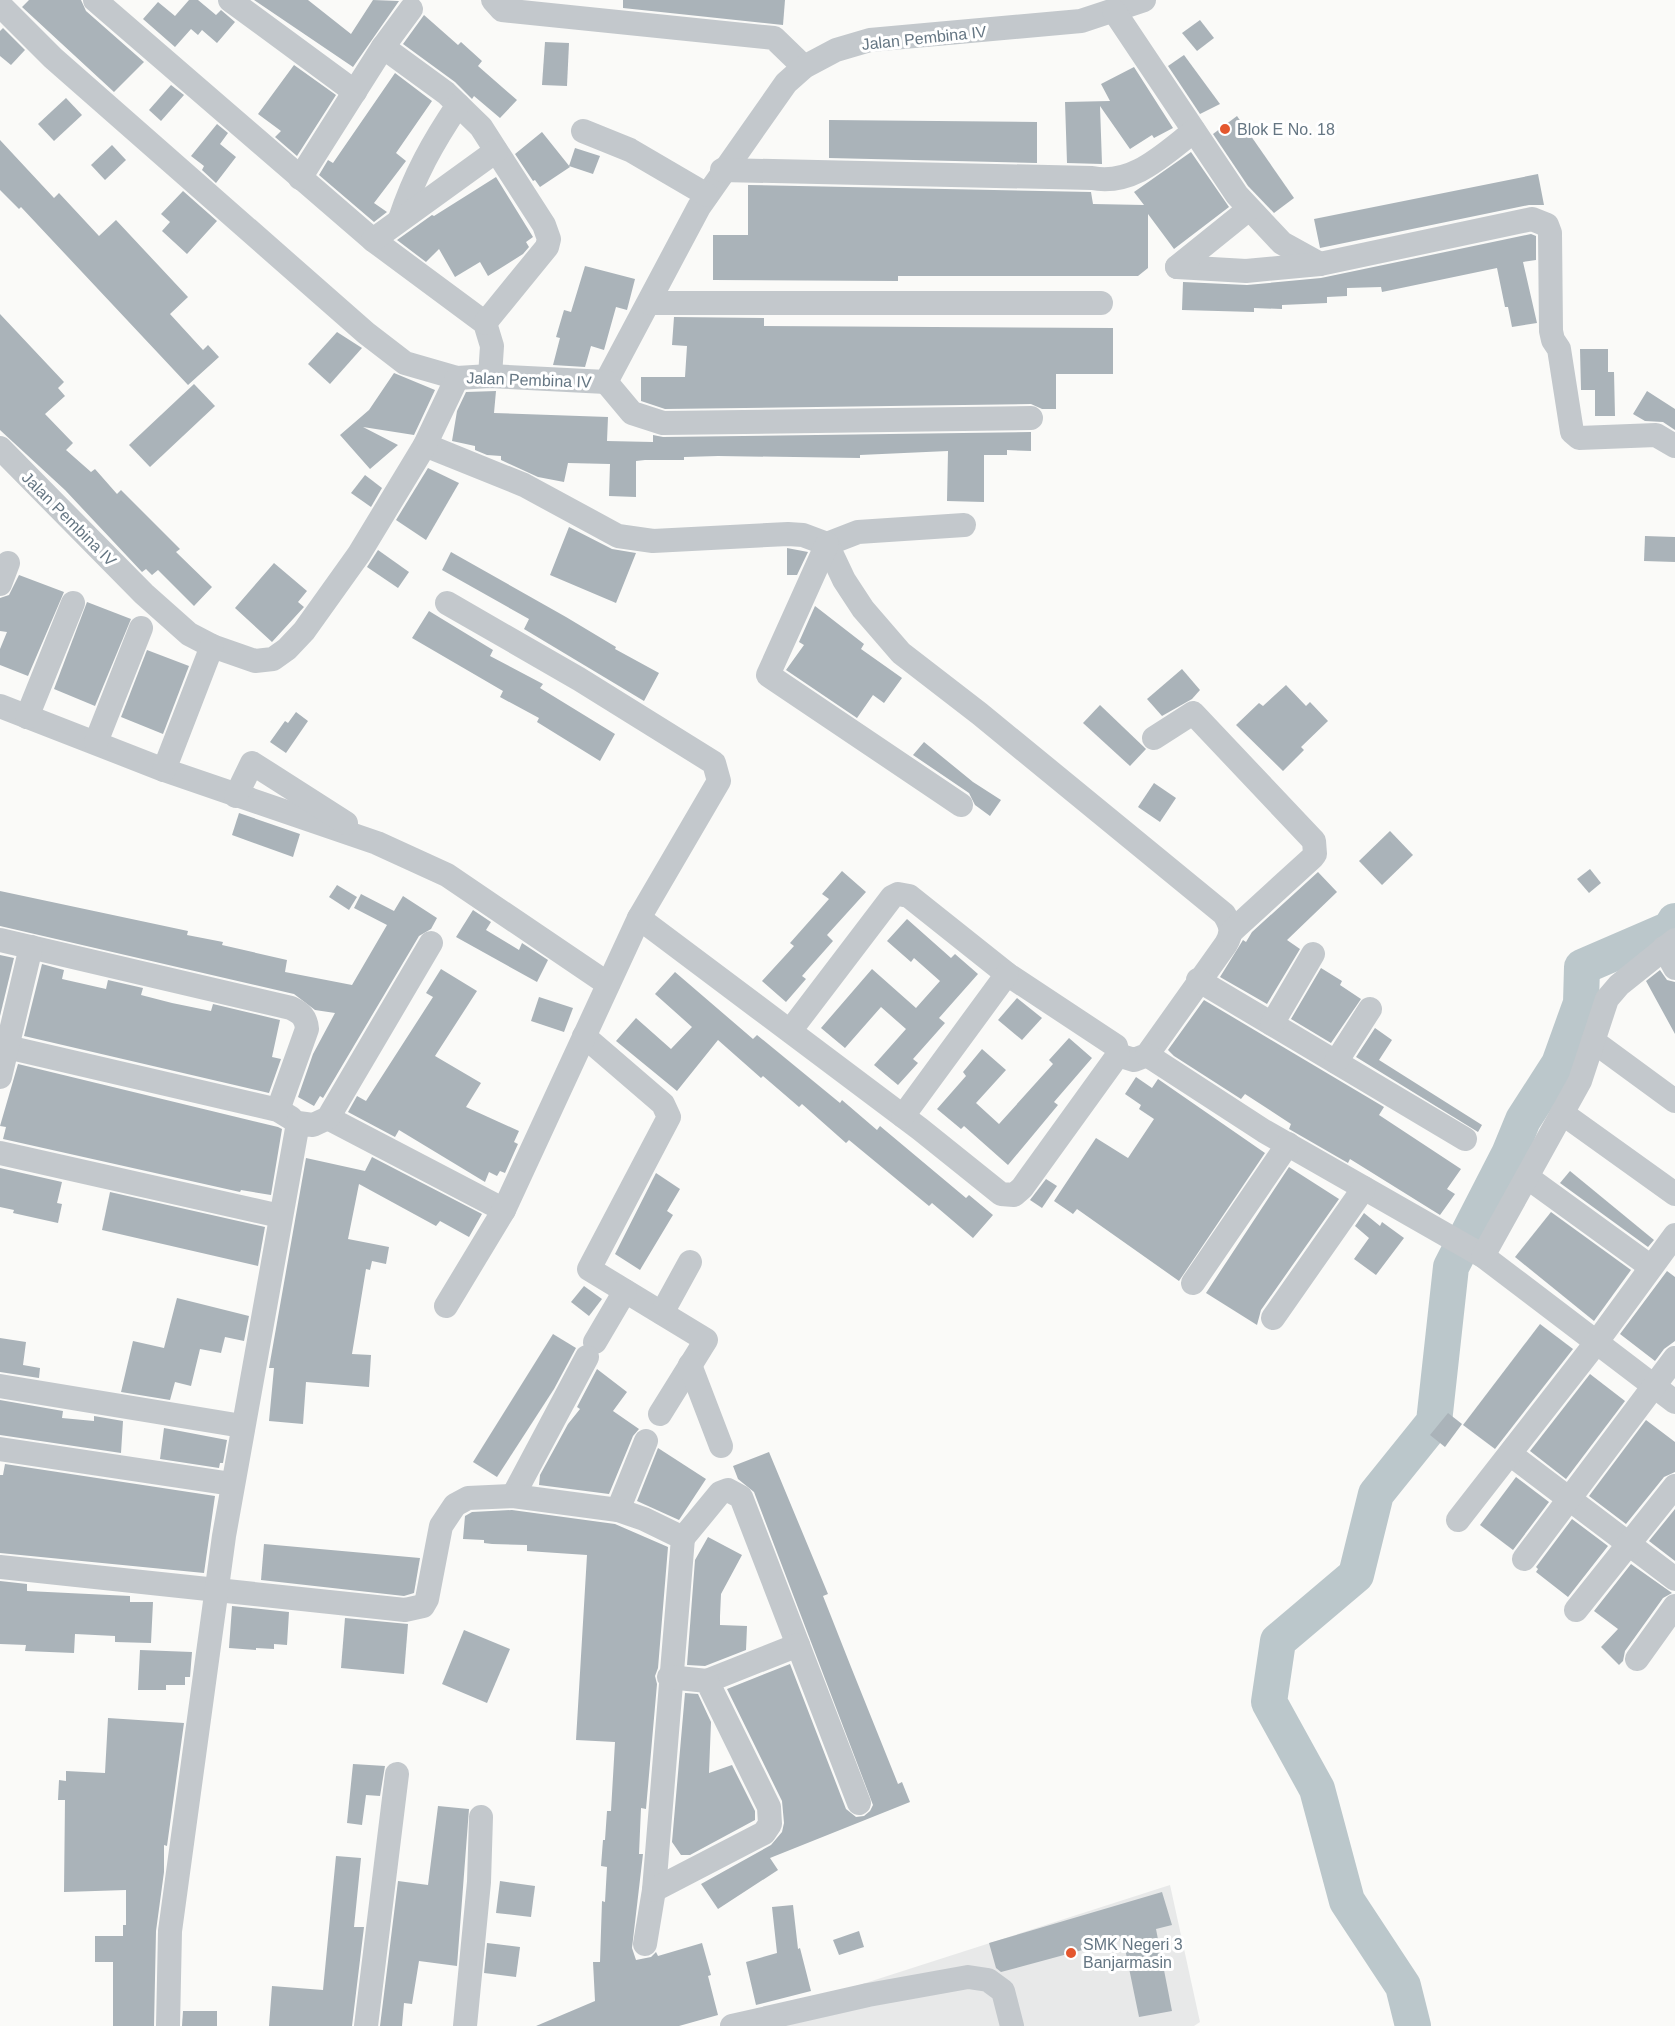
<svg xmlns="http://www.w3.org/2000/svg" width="1675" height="2026" font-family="Helvetica,sans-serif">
  <rect width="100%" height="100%" fill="#fafaf8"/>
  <polygon fill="#e8e9e9" points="1170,1885 1200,2022 1194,2026 732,2026"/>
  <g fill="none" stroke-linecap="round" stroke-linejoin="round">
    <polyline stroke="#bbc7cb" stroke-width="36" points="1413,2026 1403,1986 1347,1901 1317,1789 1269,1702 1278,1641 1356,1575 1376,1494 1434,1422 1451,1267 1509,1154 1523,1120 1559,1064 1581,1003 1582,967 1670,929 1675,921"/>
  </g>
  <g fill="#aab3b9">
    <polygon points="29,0 81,0 86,11 144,62 114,92 22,7"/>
    <polygon points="189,0 198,0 216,15 221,10 235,22 217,43 202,30 198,35 191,29 175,47 143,19 158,2 175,16"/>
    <polygon points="254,0 308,0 351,34 373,0 399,1 353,67"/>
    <polygon points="623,0 785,0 783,25 623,8"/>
    <polygon points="424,15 458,45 461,42 482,61 478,66 517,100 500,118 474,96 472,99 455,82 403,44"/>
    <polygon points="1200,20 1214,38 1197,51 1182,33"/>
    <polygon points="3,28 25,50 11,65 0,56 0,31"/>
    <polygon points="545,42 569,43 567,86 542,85"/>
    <polygon points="1184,55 1220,104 1200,114 1168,66"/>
    <polygon points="294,65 336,95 297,156 275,137 281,131 258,114"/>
    <polygon points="1134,67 1173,128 1154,138 1152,135 1130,149 1100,106 1102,164 1067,163 1065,102 1110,101 1101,84"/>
    <polygon points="395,73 432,101 396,153 406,161 374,203 387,212 374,222 319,175 328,160 333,163"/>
    <polygon points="171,85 184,95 161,121 149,110"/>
    <polygon points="66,98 82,115 54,141 38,124"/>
    <polygon points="1237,116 1294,198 1274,213 1248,186 1213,134"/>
    <polygon points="829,120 1037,122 1037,163 829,158"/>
    <polygon points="217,124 228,133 220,144 236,157 216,183 202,170 204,166 191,156"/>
    <polygon points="542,132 570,167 540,187 535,180 533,181 515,154"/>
    <polygon points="0,140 54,198 59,193 99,236 116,220 188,297 170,314 203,350 208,345 219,357 188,385 21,207 19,209 0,190"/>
    <polygon points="112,145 126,160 105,180 91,165"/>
    <polygon points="575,148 600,156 593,174 569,166"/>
    <polygon points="1191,152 1229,207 1174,249 1148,214 1148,268 1138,276 898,276 898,281 713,280 713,235 748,235 748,185 1091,192 1093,204 1144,205 1134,192"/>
    <polygon points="1538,174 1544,205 1529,205 1320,248 1314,219"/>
    <polygon points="496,177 533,237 526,242 529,247 523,254 488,276 480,262 455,277 439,249 426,262 397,240 432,215 434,216"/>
    <polygon points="183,191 217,221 187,254 162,231 170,222 161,214"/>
    <polygon points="1531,234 1536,236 1536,260 1523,262 1537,323 1512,327 1508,307 1505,307 1497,268 1382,292 1381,287 1347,288 1347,296 1327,297 1327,303 1282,305 1282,309 1254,308 1254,312 1182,310 1183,282 1247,285 1321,278"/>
    <polygon points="585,266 635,279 627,310 616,307 604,350 591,346 585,367 553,365 560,338 556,337 564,310 571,312"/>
    <polygon points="0,314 64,382 58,388 65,396 45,414 73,443 66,450 91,472 95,469 117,494 121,490 180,549 176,552 212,587 194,606 158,570 152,575 146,569 142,572 65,490 0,430"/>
    <polygon points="674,317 764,318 764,326 1113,328 1113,374 1056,374 1056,409 1042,409 1031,404 665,409 641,401 641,377 685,377 687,346 672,345"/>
    <polygon points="337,332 362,348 330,384 308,364"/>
    <polygon points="1580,349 1608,349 1608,372 1614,372 1615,416 1595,416 1595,390 1581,390"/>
    <polygon points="394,373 435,390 414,435 363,427 398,445 370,469 340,435 369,410"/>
    <polygon points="194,384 215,406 150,467 129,445"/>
    <polygon points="496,391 494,413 608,417 607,441 653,442 653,435 663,437 1031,432 1031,451 1007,450 1007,455 984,455 984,502 947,501 948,451 860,455 860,458 718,456 684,457 684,460 645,460 636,461 636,497 609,496 610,464 568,463 564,482 538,477 501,460 501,456 487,455 475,450 475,446 452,441 457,411 466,392"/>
    <polygon points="1647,391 1675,409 1675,430 1663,422 1645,421 1633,414"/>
    <polygon points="428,468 459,483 426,540 396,520"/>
    <polygon points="365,475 382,488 371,507 351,493"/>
    <polygon points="569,527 612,549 636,553 616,603 550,575"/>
    <polygon points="1645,536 1675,537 1675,562 1644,561"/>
    <polygon points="787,548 808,552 797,575 787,575"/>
    <polygon points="378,550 409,572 398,588 367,567"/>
    <polygon points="451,552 566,617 616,647 615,649 659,673 644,701 524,629 529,619 442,570"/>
    <polygon points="274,563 307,591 298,602 304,607 272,642 235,608"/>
    <polygon points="19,575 64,592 28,676 0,665 0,649 7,632 0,631 0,598 9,595"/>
    <polygon points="87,602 131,619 95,706 54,689"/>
    <polygon points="815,606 864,644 861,649 902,678 884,703 873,695 857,718 786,670 804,645 799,642"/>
    <polygon points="429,611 493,650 490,656 543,684 540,688 615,734 600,761 537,722 539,718 500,697 503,691 412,638"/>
    <polygon points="147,650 189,666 163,734 121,717"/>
    <polygon points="1182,669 1200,690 1192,699 1162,716 1147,699"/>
    <polygon points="1286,685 1306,706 1310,702 1328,721 1301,747 1304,750 1283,771 1236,725 1259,703 1263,706"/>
    <polygon points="1100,705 1146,749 1130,766 1083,723"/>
    <polygon points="296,712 308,721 286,753 270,742 285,721 288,723"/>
    <polygon points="924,742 973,782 1001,800 990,816 975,805 969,793 913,755"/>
    <polygon points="1154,783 1176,798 1160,822 1138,807"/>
    <polygon points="239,813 300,834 293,857 232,835"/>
    <polygon points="1390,831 1413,855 1382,885 1359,861"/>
    <polygon points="1590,869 1601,883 1589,893 1577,879"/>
    <polygon points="842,871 866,892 827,935 833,941 802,976 806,979 786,1002 762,981 794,946 790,943 829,899 822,894"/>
    <polygon points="1318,872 1337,892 1287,940 1300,949 1267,1004 1220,977 1243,940 1246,942 1252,932"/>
    <polygon points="337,885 357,897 349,910 329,897"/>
    <polygon points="0,891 188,931 187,935 223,942 222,945 287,960 285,972 352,985 387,925 354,908 361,894 394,911 403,896 437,918 431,929 419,936 323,1098 320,1096 314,1106 298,1097 313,1054 335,1013 315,1010 294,994 0,926"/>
    <polygon points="473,910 491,922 486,930 519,950 522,943 548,960 537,982 456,937"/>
    <polygon points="907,919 951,958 955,954 978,974 939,1018 945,1023 913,1059 918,1063 898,1085 874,1065 906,1029 881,1007 845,1048 821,1028 872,969 916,1008 940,981 914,958 911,962 887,941"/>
    <polygon points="0,955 14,958 0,1016"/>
    <polygon points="42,964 64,970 62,979 106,989 108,980 143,988 141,995 172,1003 211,1011 213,1004 280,1020 272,1057 281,1059 269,1093 24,1036"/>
    <polygon points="1321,968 1342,981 1340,985 1361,999 1331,1043 1291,1019"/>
    <polygon points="441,969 477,991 435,1056 481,1083 466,1107 519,1131 514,1142 518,1144 505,1173 500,1171 497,1176 489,1172 485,1182 399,1130 395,1137 348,1112 357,1096 366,1101 433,997 426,993"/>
    <polygon points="1660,970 1667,980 1675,982 1675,1034 1646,981"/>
    <polygon points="675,972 753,1039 757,1035 840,1103 842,1100 877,1130 880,1126 966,1198 969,1195 993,1215 973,1238 932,1203 929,1206 849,1140 846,1143 802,1104 799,1107 763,1076 761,1078 718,1040 677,1091 616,1041 636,1018 671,1049 692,1027 655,994"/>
    <polygon points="539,997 573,1008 564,1032 531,1021"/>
    <polygon points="1017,998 1042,1018 1022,1040 998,1020"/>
    <polygon points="1204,1000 1384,1107 1379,1115 1461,1169 1447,1189 1455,1194 1440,1215 1350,1159 1348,1163 1289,1129 1291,1124 1245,1094 1241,1099 1174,1056 1168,1050"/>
    <polygon points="1375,1028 1392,1040 1379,1060 1482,1125 1478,1132 1356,1057"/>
    <polygon points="1069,1038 1092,1058 1054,1102 1058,1105 1008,1165 964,1126 961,1129 937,1109 966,1076 963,1072 982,1049 1006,1070 976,1103 999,1124 1053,1064 1049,1060"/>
    <polygon points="18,1064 278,1127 282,1129 271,1195 241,1190 240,1192 3,1139 6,1127 0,1126"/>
    <polygon points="1136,1077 1152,1088 1158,1079 1265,1153 1179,1281 1077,1209 1073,1214 1054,1201 1096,1138 1128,1158 1154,1119 1139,1109 1141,1105 1125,1094"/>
    <polygon points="372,1157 482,1214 469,1237 440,1221 436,1226 359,1184 348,1239 389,1247 386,1264 372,1261 370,1270 366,1269 352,1354 371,1355 369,1387 306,1382 303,1424 269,1421 274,1368 269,1368 306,1158 365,1171"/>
    <polygon points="1289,1167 1339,1199 1261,1310 1257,1325 1206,1293"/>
    <polygon points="0,1168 62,1182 57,1203 62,1204 58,1223 13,1213 14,1210 0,1207"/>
    <polygon points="1570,1171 1654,1240 1648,1247 1560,1183"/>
    <polygon points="656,1173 680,1189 667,1211 673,1215 640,1270 615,1254"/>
    <polygon points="1046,1179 1057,1186 1042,1208 1030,1200"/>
    <polygon points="110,1192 265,1227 258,1266 102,1230"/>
    <polygon points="1551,1212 1631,1270 1594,1321 1515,1257"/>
    <polygon points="1364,1213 1380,1226 1382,1222 1404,1238 1376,1275 1354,1259 1369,1238 1355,1226"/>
    <polygon points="1667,1271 1675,1277 1675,1341 1664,1349 1655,1361 1620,1334"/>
    <polygon points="584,1286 602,1299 589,1316 571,1302"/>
    <polygon points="177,1298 249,1316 244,1341 225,1337 221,1353 200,1349 191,1386 175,1382 170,1400 121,1392 133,1341 164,1348"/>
    <polygon points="1540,1324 1573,1349 1495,1449 1463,1425"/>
    <polygon points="553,1334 576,1348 554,1389 497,1477 473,1462"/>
    <polygon points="0,1338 26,1342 23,1365 40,1368 39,1378 0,1372"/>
    <polygon points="597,1369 627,1392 613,1411 639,1429 633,1436 609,1494 539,1485 540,1475 568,1424 580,1409 577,1407"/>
    <polygon points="1590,1374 1625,1401 1566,1479 1530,1451"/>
    <polygon points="0,1400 63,1411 62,1418 94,1421 94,1416 123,1421 121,1453 0,1435"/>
    <polygon points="1448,1413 1462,1424 1445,1447 1430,1435"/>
    <polygon points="1646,1420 1675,1442 1675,1472 1664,1477 1626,1524 1589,1496"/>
    <polygon points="164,1428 227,1440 223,1463 220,1463 219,1468 160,1459"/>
    <polygon points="658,1448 706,1479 679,1520 637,1501"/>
    <polygon points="769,1452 828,1594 823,1596 851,1667 898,1784 902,1782 910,1802 770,1858 778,1870 718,1909 701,1884 771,1845 782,1832 784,1823 782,1801 727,1689 790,1664 846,1809 856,1817 864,1816 870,1811 873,1805 754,1492 738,1479 733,1466"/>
    <polygon points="5,1464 215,1496 204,1573 0,1553 0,1475 3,1475"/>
    <polygon points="1516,1477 1549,1502 1513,1550 1480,1525"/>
    <polygon points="1675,1509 1675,1561 1649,1541"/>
    <polygon points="512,1510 615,1524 668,1547 658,1668 655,1676 657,1684 646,1809 641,1808 639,1854 643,1854 632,1948 636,1960 651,1957 656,1952 658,1956 702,1943 711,1975 708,1976 718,2015 679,2026 536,2026 595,2001 593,1962 600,1962 602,1901 605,1902 607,1867 601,1866 603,1840 605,1840 607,1811 611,1811 615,1742 576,1740 587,1555 527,1551 527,1545 492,1544 484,1543 484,1540 463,1539 465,1516 472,1512"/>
    <polygon points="1572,1519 1608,1546 1568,1597 1536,1572 1538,1569 1536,1567"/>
    <polygon points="708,1537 742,1555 721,1594 720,1616 720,1625 747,1626 746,1650 705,1666 687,1665 695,1560"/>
    <polygon points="264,1544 420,1558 414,1593 404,1596 261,1580"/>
    <polygon points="1631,1564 1672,1593 1663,1598 1625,1651 1623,1661 1619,1665 1601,1647 1618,1629 1594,1611"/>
    <polygon points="0,1581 27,1584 27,1591 130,1596 130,1602 153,1602 151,1643 115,1642 115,1636 75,1634 74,1653 25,1651 26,1645 0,1644"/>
    <polygon points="232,1606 289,1612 287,1645 274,1644 274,1649 256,1648 256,1650 229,1648"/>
    <polygon points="345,1618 408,1624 404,1674 341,1668"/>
    <polygon points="464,1630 510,1649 487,1703 442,1684"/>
    <polygon points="140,1650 192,1652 190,1677 185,1677 185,1685 166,1685 166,1690 138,1690"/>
    <polygon points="685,1693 698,1694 711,1722 709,1773 732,1765 755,1811 755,1820 690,1855 681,1855 672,1842"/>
    <polygon points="108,1718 184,1723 167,1846 164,1845 164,1872 156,1931 154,2026 113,2026 113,1962 95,1962 95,1936 123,1936 123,1925 126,1925 126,1890 64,1892 65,1800 58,1800 59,1780 66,1781 66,1771 105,1773"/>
    <polygon points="353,1764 385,1766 380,1796 366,1795 362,1825 347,1823"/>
    <polygon points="438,1806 469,1809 457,1966 419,1961 412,2004 404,2003 402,2026 380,2026 398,1881 428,1885"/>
    <polygon points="336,1856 361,1858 354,1927 364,1927 352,2026 269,2026 272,1986 323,1990"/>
    <polygon points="500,1881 535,1886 531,1917 496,1913"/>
    <polygon points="1162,1892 1172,1925 1156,1929 1172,2011 1139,2017 1123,1939 1001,1972 996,1968 989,1943"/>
    <polygon points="793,1905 798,1949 800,1948 811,1991 756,2005 746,1962 777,1953 772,1907"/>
    <polygon points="859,1931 864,1947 839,1955 833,1940"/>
    <polygon points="487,1943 520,1947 516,1977 484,1973"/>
    <polygon points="183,2011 217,2011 217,2026 182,2026"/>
  </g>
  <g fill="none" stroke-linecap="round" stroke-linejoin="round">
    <g stroke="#c3c8cc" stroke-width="24">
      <polyline points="95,0 373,240 485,323 492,346 490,376"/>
      <polyline points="230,0 355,92"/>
      <polyline points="493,0 502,10 774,38 804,67"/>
      <polyline points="0,5 53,58 366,333 405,363 457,378 490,376 606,382 699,207 786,83 804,67 836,50 870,40 1081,21 1144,0"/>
      <polyline points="1114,11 1237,195 1282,243 1320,264"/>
      <polyline points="383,47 446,93 481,127 544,225 549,239 547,247 485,323"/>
      <polyline points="583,131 630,150 707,195"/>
      <path d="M722 170 1092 178C1133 186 1164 154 1194 131"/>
      <polyline points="300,178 383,47 411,9"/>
      <path d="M400 219C414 176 433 142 458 105"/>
      <polyline points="373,240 496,151"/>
      <polyline points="1177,267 1246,271 1320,264 1532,219 1547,225 1550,233 1551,331 1553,340 1559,349 1572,432 1579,438 1656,435 1675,446"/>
      <polyline points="1177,267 1249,209"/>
      <polyline points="650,303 1101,303"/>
      <polyline points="606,382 632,413 663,423 1031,418"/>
      <polyline points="425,445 524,485 618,536 653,541 788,534 803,535 827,544 858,532 964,525"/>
      <polyline points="0,448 144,594 189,634 212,646 255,661 273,659 287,649 304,631 359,554 425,445 457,378"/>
      <path d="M827 544 844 580 863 609 901 653 980 714 1224 914C1231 925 1233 932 1226 944L1147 1055 1134 1060 1118 1055"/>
      <polyline points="827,544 768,675 961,805"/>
      <polyline points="0,584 8,563"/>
      <polyline points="0,706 164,770 377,843 447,875 608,984"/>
      <polyline points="27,717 73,603"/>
      <polyline points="1154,738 1193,713 1314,841 1315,854 1312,858 1231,932"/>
      <polyline points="96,742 141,628"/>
      <polyline points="164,770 212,646"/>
      <polyline points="236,796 252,763 346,823"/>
      <polyline points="639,918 920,1129 1001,1194 1014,1195 1022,1188 1118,1055 1116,1046 1007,974 909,896 898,894 892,897 790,1031"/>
      <path d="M0 940 291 1008C301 1013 306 1017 307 1029L278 1110"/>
      <polyline points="1664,948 1675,968"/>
      <polyline points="1198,980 1465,1139"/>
      <polyline points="1272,1024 1313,954"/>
      <polyline points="584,1036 663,1104 669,1117 589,1269 706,1340 660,1414"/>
      <polyline points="1593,1041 1675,1101"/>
      <polyline points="7,1047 278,1110 291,1118"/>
      <polyline points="1147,1055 1264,1131 1483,1256 1675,1402"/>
      <polyline points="1336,1062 1370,1009"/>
      <polyline points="0,1077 31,947"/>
      <polyline points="1562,1113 1675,1194"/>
      <polyline points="903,1116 1007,974"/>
      <polyline points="328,1118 504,1210"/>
      <polyline points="0,1153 280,1216"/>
      <polyline points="1527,1177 1651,1267"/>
      <polyline points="1483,1256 1580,1081 1607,999 1619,985 1675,940"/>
      <polyline points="1193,1283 1288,1144"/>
      <polyline points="446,1306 504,1210 639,918 719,781 714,763 579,679 447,603"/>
      <polyline points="662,1313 690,1262"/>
      <polyline points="1273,1318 1364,1188"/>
      <polyline points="595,1342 625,1291"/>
      <polyline points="690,1365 721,1446"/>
      <polyline points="0,1386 242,1426"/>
      <polyline points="0,1449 232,1484"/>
      <polyline points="1510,1454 1675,1579"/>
      <polyline points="513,1496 587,1357"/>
      <polyline points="618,1510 646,1441"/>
      <polyline points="1458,1520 1596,1343 1675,1235"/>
      <polyline points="683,1538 720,1493 728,1490 741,1497 798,1645"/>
      <polyline points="1524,1559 1675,1358"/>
      <polyline points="0,1567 405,1610 423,1606 427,1599 441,1526 455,1505 468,1498 513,1496 618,1510 644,1519 683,1538 654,1890 645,1944"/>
      <polyline points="1576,1610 1675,1486"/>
      <polyline points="1637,1659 1675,1606"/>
      <polyline points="707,1681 798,1645 859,1803"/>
      <polyline points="654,1890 764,1833 770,1824 769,1807 707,1681 669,1677"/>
      <polyline points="168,2026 170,1931 224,1536 298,1123 313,1125 328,1118 431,943"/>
      <polyline points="366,2026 397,1774"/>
      <polyline points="465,2026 479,1882 481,1817"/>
      <polyline points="732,2026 868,1995 968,1977 988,1980 1003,1991 1012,2026"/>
    </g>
  </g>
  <g fill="#e4572e" stroke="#fff" stroke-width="2">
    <circle cx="1225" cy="129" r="6"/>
    <circle cx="1071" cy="1953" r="6"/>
  </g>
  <g text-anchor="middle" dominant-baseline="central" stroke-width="6" stroke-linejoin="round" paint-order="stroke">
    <g font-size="16" fill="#657683" stroke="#fff">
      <text transform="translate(924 38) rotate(-6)">Jalan Pembina IV</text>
      <text transform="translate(529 380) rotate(2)">Jalan Pembina IV</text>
      <text transform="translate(69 519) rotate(45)">Jalan Pembina IV</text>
    </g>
    <g font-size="16" fill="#657683" stroke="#fff" text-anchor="start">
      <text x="1237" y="129">Blok E No. 18</text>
      <text x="1083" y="1944">SMK Negeri 3<tspan x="1083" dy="18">Banjarmasin</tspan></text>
    </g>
  </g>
</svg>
